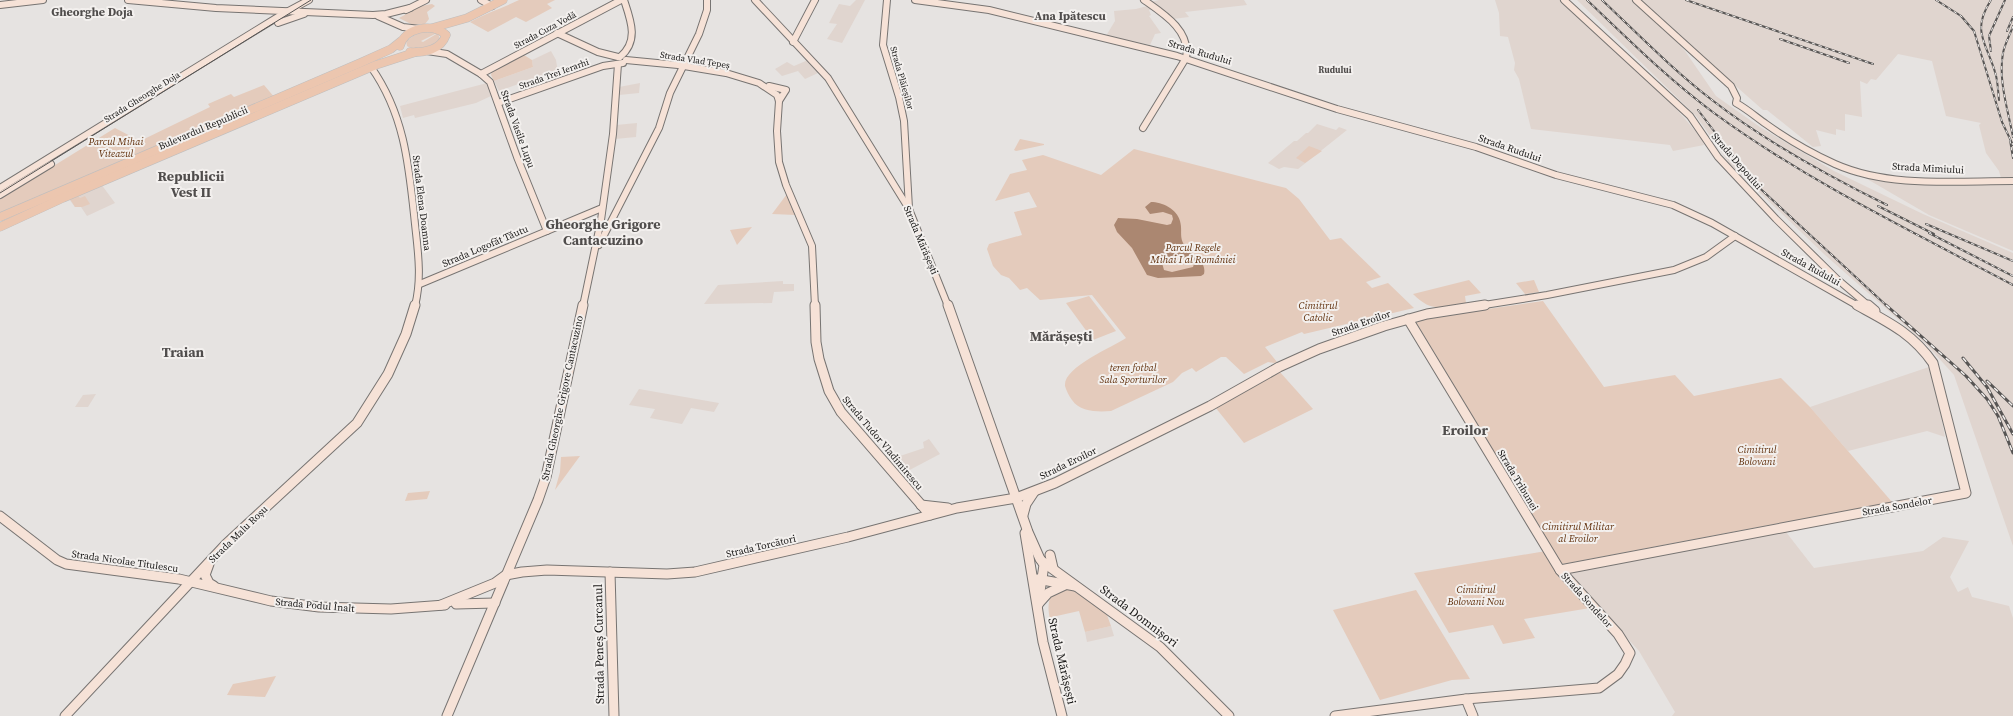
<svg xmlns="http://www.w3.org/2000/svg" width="2013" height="716" font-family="'Source Serif 4',serif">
  <rect width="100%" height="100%" fill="#e6e3e1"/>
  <g fill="#e0d5cf">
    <polygon points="856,0 865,0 842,43 827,39 837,24 829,23 839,4 850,6"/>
    <polygon points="1159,0 1244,0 1247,5 1185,12 1189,17 1173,19 1150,2"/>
    <polygon points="1495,0 1560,0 1581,17 1674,106 1703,140 1704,145 1673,151 1670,145 1531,129 1519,79 1514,70 1515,63 1508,37 1500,36 1499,13"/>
    <polygon points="1577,0 1633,0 1666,30 1685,51 1716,96 1760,127 1834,171 1923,214 2013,253 2013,546 1954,375 1925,343 1825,255 1730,164 1696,116"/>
    <polygon points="1638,0 2013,0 2013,178 2001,178 1999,171 1986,153 1979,125 1981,123 1946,116 1932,61 1898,54 1876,80 1871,79 1867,84 1860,81 1862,117 1845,114 1845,131 1836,129 1836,135 1816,130 1821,146 1813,147 1767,110 1763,110"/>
    <polygon points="1147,6 1153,10 1149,10 1151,15 1149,16 1161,33 1155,34 1150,45 1106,36 1115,21 1114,11 1136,9"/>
    <polygon points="551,51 556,60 559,79 528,91 521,83 499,91 494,81 533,67 532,60"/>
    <polygon points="808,60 818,70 818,73 805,79 798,71 782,76 775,69 787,62 794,66"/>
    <polygon points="487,83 491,96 476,103 415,118 414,115 403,118 400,106"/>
    <polygon points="640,83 639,93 619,95 619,87"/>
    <polygon points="637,123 636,137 615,139 616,125"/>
    <polygon points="1317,124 1336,130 1339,127 1347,130 1298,169 1284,167 1279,169 1268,163 1294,141 1297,141 1306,133 1308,133"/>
    <polygon points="1862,176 2013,183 2013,251 1929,215"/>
    <polygon points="101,184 115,203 87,216 81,207 75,207 69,199"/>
    <polygon points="783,281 783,284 794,284 794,291 774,292 772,303 704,304 718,285"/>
    <polygon points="1929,367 1932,370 1945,437 1927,431 1848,451 1810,407"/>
    <polygon points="639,389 719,403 714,412 691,408 682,424 650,418 655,409 629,405"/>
    <polygon points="96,394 88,407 75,407 83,395"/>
    <polygon points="929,439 940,454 902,474 888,460 924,448 923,442"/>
    <polygon points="1786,532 1814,568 1923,551 1943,537 1969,541 1950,577 1958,592 1968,587 1972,597 2009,606 2013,618 2013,716 1672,716 1675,712 1639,651 1569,575 1571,570"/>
    <polygon points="1111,626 1114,636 1087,642 1085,632"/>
  </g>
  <g fill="#e4cbbc">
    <path d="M519 0H555L547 4 552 8 526 22 516 17 488 32 470 22C486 13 503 8 519 0Z"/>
    <polygon points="432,4 435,6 427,12 429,19 425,24 413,25 399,18 421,6"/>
    <path d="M430 31 437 33 421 41 423 42 438 33 440 39C433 47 417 53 407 46L406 41 418 33Z"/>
    <polygon points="524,55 532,60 533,67 494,81 491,75 492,71"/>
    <polygon points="264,85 275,98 0,215 0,199 115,128 140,141 210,107 208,104 231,94 234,97"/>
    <polygon points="1020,139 1044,144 1044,145 1016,151 1014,150"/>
    <polygon points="1309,146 1322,151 1305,163 1296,158"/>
    <path d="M1134 149 1286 188 1299 199 1330 240 1341 238 1381 277 1366 282 1372 288 1388 283 1414 308 1304 334 1302 332 1265 347 1277 362 1274 363 1268 362 1244 374 1226 357H1221L1196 372 1192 368 1182 373 1173 382 1111 411C1098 412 1080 412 1072 400 1069 396 1066 390 1065 386 1063 367 1113 347 1126 338L1092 295 1040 300 1027 288 1020 290 1009 278 1001 275 993 266 987 249 989 244 1022 235 1014 212 1037 207 1029 192 995 201 1010 174 1027 170 1022 160 1043 155 1101 175Z"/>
    <polygon points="787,194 796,215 772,214"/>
    <polygon points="78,196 80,198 85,196 90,204 82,207 75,207 70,199"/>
    <polygon points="752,227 737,245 730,230"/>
    <path d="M1469 280 1481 293 1465 296 1466 303C1441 307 1432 313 1413 294Z"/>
    <polygon points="1534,280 1539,292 1525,294 1516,283"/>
    <polygon points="1089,296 1116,331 1093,340 1066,303"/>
    <polygon points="1543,301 1604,387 1675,375 1694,396 1781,378 1810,407 1892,502 1563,564 1559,561 1416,322 1431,317"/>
    <polygon points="1279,371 1313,409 1244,443 1215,407"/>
    <polygon points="580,456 555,490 560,472 561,457"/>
    <polygon points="430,491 427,499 405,501 408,493"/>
    <polygon points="1546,551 1564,582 1590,608 1524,619 1535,638 1503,644 1493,625 1449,633 1414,573"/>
    <path d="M1071 588 1107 615 1111 626 1085 632 1079 611 1052 617 1058 639H1056C1052 625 1042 603 1055 591Z"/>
    <polygon points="1416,590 1470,679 1452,680 1380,700 1333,610"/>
    <polygon points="276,676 265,697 227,695 233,684"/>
  </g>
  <path fill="#ab8771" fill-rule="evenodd" d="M1151 202C1162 202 1177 209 1180 221 1183 232 1178 237 1186 248 1192 256 1207 261 1204 274L1201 276 1158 278 1147 275 1132 248 1117 232 1114 225 1118 218 1137 219 1167 225 1171 224 1173 219 1172 215 1163 212 1150 214 1145 207ZM1178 256 1188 258 1194 264 1193 267 1172 272 1164 270 1162 263 1169 259Z"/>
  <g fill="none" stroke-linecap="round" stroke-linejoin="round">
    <defs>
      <g id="secondary-far1">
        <polyline points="128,0 216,8 373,15 386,14 410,8"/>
        <polyline points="481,0 492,6"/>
        <polyline points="755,0 828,78 909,209 948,306"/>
        <polyline points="887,0 883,45 899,97 904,121 909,208"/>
        <polyline points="915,0 989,10 1177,56 1337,109 1476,147 1556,175 1673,205 1712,223 1858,306"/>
        <polyline points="1564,0 1690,116 1718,157 1776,219 1837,279 1869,306"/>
        <path d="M1636 0 1731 86 1737 98 1736 103C1747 109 1756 117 1766 124 1787 139 1811 153 1835 164 1889 188 1955 181 2013 181"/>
        <polyline points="0,5 43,0"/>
        <polyline points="406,10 426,0"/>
        <polyline points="378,16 403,27 420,29"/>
        <polyline points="278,23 304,14"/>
        <polyline points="557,33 598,52 618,57"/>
        <polyline points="793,42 815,0"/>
        <polyline points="427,51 447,54 481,74 490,82 517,157 547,231"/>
        <path d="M620 57C639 41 631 21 624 0"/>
        <polyline points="626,60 678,65 726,73 759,83 777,95 779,101 777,131 779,162 786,185 812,246 815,306"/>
        <path d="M371 67C405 115 409 167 415 224 418 252 422 278 415 306"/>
        <polyline points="481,74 621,0"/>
        <polyline points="769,86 786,90 779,101"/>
        <polyline points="498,103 603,66 623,63"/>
        <path d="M1143 128 1186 58C1191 31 1164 14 1144 0"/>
        <polyline points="0,188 281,15 309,0"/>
        <polyline points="0,195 51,164"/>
        <polyline points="599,245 659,128 670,93 699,34 707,10 707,0"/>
        <polyline points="420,284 602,208"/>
        <polyline points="583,306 601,220 613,134 618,64"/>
        <polyline points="1478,306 1547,295 1674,270 1706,257 1735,236"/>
      </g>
      <g id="secondary">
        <polyline points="815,305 816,342 819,359 829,391 841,412 930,515"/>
        <polyline points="948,305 1028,532 1040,559"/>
        <polyline points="1868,305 1875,311"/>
        <polyline points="921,505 948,508"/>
        <polyline points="1023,515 1026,504 1034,492"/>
        <polyline points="0,516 57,560 66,564 179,579 271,601 319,607 391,609 445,605"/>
        <polyline points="1025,533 1043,642 1062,716"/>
        <polyline points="1050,555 1053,568"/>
        <polyline points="1043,562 1160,647 1229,716"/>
        <polyline points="209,564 205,575 209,583 214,586"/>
        <path d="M1560 570 1966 493 1933 363C1912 333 1888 322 1857 305"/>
        <polyline points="610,572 614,716"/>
        <polyline points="1037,579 1075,586"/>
        <polyline points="1039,603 1048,593 1065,585"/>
        <polyline points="456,604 495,603"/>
        <polyline points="441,605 495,583 506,575 522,572 547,570 667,574 695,572 848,537 957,508 1016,498 1055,483 1210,406 1279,367 1319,349 1384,326 1427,314 1485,305"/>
        <polyline points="1038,605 1044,565 1041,560"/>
        <polyline points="1466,699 1473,716"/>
        <polyline points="65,716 226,544 357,423 388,374 406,334 415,305"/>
        <polyline points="447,716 538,500 546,477 583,305"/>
        <polyline points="1335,716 1466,699 1599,688 1618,674 1625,664 1630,653 1618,634 1560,570 1408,319"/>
      </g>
      <g id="primary">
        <polyline points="432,28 467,18 503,0"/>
        <path d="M400 46C404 28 433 22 446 35"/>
        <path d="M410 52C424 53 441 50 446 35"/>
        <polyline points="0,217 360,63 391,49 401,41"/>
        <polyline points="0,227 63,198 376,65 416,52"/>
      </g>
    </defs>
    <use href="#secondary-far1" stroke="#777472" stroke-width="8"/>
    <use href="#secondary" stroke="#777472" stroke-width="11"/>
    <use href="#primary" stroke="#bfbebe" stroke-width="9"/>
    <use href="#secondary-far1" stroke="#f6e2d7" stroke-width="6"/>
    <use href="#secondary" stroke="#f6e2d7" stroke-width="9"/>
    <use href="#primary" stroke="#ecc6af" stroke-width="8"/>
    <polyline stroke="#575554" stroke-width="1" points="0,193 311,0"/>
    <defs>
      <g id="rail-far1">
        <path d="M1587 0C1628 39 1668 79 1714 113 1807 181 1911 231 2013 285"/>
        <path d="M1602 0C1638 34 1673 70 1712 100 1766 142 1826 175 1887 205"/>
        <polyline points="1686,0 1873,64"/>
        <polyline points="1936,0 1961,16 1974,31 2002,122 2013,145"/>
        <path d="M1991 0C1971 31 1986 42 1995 72 1998 81 1998 91 1999 100"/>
        <path d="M2013 26C2010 35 2005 43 2003 53 1998 80 2008 110 2013 137"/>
        <polyline points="2007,31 2013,17"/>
        <polyline points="1780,39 1849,63"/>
        <polyline points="1991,51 1989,36 2005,0"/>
        <polyline points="1698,110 1752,181 1887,306"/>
        <polyline points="2010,140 2013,158"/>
        <polyline points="1878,206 1934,234"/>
        <polyline points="1926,224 2013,261"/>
        <polyline points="1929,233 2013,276"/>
      </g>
      <g id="rail">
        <polyline points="1886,305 1966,376 1987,399 1998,416 2013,453"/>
        <polyline points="1963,358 1987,387 2013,434"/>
        <polyline points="1987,381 2013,406"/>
      </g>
    </defs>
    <use href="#rail-far1" stroke="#575554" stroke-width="2"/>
    <use href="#rail" stroke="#575554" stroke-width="3"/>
    <use href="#rail-far1" stroke="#f3f0ee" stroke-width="1" stroke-dasharray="3.5" stroke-linecap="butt"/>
    <use href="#rail" stroke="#f3f0ee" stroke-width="1.5" stroke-dasharray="5" stroke-linecap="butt"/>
  </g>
  <g text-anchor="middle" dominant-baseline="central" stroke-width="4" stroke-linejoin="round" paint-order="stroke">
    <g font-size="9" fill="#191817" stroke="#f3f0ee">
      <text transform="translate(545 30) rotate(-28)">Strada Cuza Vodă</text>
      <text transform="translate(695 60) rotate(9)">Strada Vlad Țepeș</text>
      <text transform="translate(554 74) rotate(-20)">Strada Trei Ierarhi</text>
      <text transform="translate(902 78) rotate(74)">Strada Plăieșilor</text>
      <text transform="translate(142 97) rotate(-32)">Strada Gheorghe Doja</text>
    </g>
    <g font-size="9" font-weight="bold" fill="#504d4c" stroke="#f3f0ee">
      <text x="1335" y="70">Rudului</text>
    </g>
    <g font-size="10" fill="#191817" stroke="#f3f0ee">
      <text transform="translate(1200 52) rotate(17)">Strada Rudului</text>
      <text transform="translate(203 128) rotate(-23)">Bulevardul Republicii</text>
      <text transform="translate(518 129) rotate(70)">Strada Vasile Lupu</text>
      <text transform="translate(1510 148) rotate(19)">Strada Rudului</text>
      <text transform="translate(1737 161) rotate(49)">Strada Depoului</text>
      <text transform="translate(1928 168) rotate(3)">Strada Mimiului</text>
      <text transform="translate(422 203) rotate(83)">Strada Elena Doamna</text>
      <text transform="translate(921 240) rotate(67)">Strada Mărășești</text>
      <text transform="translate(485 246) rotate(-23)">Strada Logofăt Tăutu</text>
      <text transform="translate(1811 267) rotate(29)">Strada Rudului</text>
      <text transform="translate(1361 323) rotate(-19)">Strada Eroilor</text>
      <text transform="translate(562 398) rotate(-78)">Strada Gheorghe Grigore Cantacuzino</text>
      <text transform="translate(883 443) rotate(50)">Strada Tudor Vladimirescu</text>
      <text transform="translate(1068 463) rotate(-26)">Strada Eroilor</text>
      <text transform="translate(1518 480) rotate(59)">Strada Tribunei</text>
      <text transform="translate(1897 506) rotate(-10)">Strada Sondelor</text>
      <text transform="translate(238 534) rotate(-44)">Strada Malu Roșu</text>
      <text transform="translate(761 546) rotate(-13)">Strada Torcători</text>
      <text transform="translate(125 561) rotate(8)">Strada Nicolae Titulescu</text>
      <text transform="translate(1587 600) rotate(48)">Strada Sondelor</text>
      <text transform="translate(315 605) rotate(5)">Strada Podul Înalt</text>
    </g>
    <g font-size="10" font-style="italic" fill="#61300c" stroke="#f3f0ee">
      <text x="116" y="141">Parcul Mihai<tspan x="116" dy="12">Viteazul</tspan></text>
      <text x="1193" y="247">Parcul Regele<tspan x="1193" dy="12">Mihai I al României</tspan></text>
      <text x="1318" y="305">Cimitirul<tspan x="1318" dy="12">Catolic</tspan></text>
      <text x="1133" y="367">teren fotbal<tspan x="1133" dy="12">Sala Sporturilor</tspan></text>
      <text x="1757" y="449">Cimitirul<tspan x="1757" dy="12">Bolovani</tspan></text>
      <text x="1578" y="526">Cimitirul Militar<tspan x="1578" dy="12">al Eroilor</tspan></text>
      <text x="1476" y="589">Cimitirul<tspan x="1476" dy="12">Bolovani Nou</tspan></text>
    </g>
    <g font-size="12" font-weight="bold" fill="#504d4c" stroke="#f3f0ee">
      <text x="92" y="12">Gheorghe Doja</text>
      <text x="1070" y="16">Ana Ipătescu</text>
    </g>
    <g font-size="12" fill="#191817" stroke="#f3f0ee">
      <text transform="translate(1139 616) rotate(37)">Strada Domnișori</text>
      <text transform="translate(599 644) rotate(-91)">Strada Peneș Curcanul</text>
      <text transform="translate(1062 661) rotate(77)">Strada Mărășești</text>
    </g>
    <g font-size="14" font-weight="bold" fill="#504d4c" stroke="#f3f0ee">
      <text x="191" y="176">Republicii<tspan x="191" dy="16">Vest II</tspan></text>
      <text x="603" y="224">Gheorghe Grigore<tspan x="603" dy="16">Cantacuzino</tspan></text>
      <text x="1061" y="336">Mărășești</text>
      <text x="183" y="352">Traian</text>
      <text x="1465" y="430">Eroilor</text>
    </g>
  </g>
</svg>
